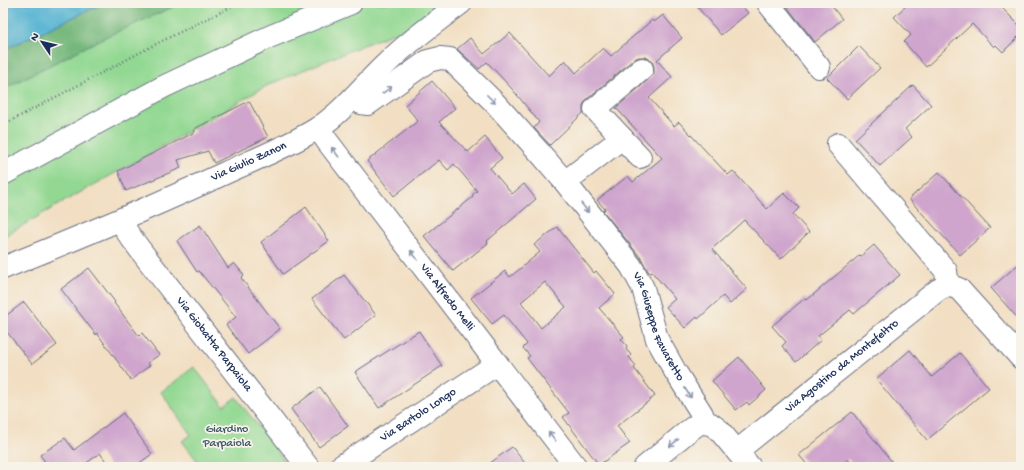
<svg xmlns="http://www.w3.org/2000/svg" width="1024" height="470" font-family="'Gochi Hand',sans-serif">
  <rect width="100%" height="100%" fill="#f7f3e8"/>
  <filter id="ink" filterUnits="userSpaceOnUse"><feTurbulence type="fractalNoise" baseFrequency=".025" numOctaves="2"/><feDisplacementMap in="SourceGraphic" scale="8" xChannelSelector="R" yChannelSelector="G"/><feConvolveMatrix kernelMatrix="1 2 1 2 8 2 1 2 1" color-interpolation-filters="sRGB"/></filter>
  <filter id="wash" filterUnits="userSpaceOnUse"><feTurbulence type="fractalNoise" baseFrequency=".012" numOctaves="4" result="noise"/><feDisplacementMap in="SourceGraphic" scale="16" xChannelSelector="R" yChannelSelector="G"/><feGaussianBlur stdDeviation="0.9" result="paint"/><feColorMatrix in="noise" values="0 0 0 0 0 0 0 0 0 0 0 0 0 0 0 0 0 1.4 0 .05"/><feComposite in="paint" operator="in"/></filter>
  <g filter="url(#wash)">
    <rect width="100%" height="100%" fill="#f2dfc3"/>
    <g fill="#92d892" stroke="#568478">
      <polygon points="182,3 472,3 371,42 270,84 135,162 56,206 3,237 3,89 103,38"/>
      <polygon points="194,367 224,406 236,397 289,467 202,467 182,441 191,435 161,392"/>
    </g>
    <polygon fill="#75b87c" stroke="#48746d" points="104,3 182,3 103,38 3,89 3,50"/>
    <polygon fill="#53b2d2" stroke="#377098" points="3,3 104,3 3,50"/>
    <g id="blocks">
      <g fill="#cfa5cd" fill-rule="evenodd">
        <polygon points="694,3 739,3 748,13 721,35"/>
        <polygon points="784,3 829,3 842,19 815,42"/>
        <polygon points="909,3 997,3 1021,27 1021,34 1003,52 996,45 994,47 972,24 926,67 904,42 911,35 894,17"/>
        <polygon points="663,15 682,38 657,60 672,77 649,98 674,126 679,122 728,175 733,171 767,209 784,193 799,208 793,214 809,232 781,259 744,220 712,249 747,289 730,304 723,296 698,319 697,317 685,328 666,307 675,299 652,272 650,273 648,271 641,258 603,211 605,209 597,200 628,176 633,182 662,158 616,108 650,78 654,73 654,67 652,61 646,57 639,57 634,59 587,99 583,105 583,113 550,145 534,128 539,122 513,90 487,62 479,69 457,49 470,38 484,54 510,33 549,76 565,60 576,73 603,48 611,56 652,20 654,22"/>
        <polygon points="859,46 880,68 847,99 827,78"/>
        <polygon points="432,81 455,108 439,122 468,152 485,137 502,158 490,168 512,194 524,184 536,199 487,241 488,243 453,271 424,236 473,197 472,195 477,191 454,164 448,170 439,160 394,196 367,161 418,121 405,105"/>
        <polygon points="913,85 931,105 905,129 912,137 880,166 855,139"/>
        <polygon points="249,101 268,137 214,163 208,151 178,160 181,168 126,191 118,171 195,132 194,129"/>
        <polygon points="939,172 990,228 960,255 909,199"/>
        <polygon points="306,207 329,241 283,274 261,242"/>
        <polygon points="200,225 228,268 234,263 244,275 241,278 280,329 248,354 226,325 236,317 199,271 197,272 177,241"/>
        <path d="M557 227 594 273 596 271 615 294 599 308 624 337 621 339 627 346 626 349 631 355 629 357 636 366 634 368 655 396 617 426 630 443 599 465 563 417 569 413 527 358 530 356 523 348 527 344 504 315 492 324 471 298 505 271 510 277 540 252 534 245ZM545 282 566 307 541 328 521 302Z"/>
        <polygon points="874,245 900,275 854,314 850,310 818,336 821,340 796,362 782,346 786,342 772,326 805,298 807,300 860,255 861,256"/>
        <polygon points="1021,262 1021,322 991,288"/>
        <polygon points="89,268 115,302 114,303 139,336 142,333 159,355 147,363 150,365 131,380 97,333 96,335 61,289"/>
        <polygon points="344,275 376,315 344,340 312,299"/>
        <polygon points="24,302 57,345 32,364 3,327 3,318"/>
        <polygon points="419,331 442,366 379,408 355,372"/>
        <polygon points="910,350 932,377 960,353 989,388 927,440 876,379"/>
        <polygon points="739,357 766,390 749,405 747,402 736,410 712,381"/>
        <polygon points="320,387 348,426 319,447 291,409"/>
        <polygon points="852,412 896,467 855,467 848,459 838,467 809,467 799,455"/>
        <polygon points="123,413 152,454 134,467 110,467 100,453 84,465 86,467 49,467 40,455 65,438 74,450"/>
        <polygon points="512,447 528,467 485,467 505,452"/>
      </g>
    </g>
  </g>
  <g filter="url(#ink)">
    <use href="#blocks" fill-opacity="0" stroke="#666d81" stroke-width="1"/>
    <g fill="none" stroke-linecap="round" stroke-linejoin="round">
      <defs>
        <g id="minor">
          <polyline points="768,3 819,67"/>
          <path id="s1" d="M355 97 361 103 368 104 428 61 440 58 450 59 495 103 540 153 565 182 631 266 643 288 657 339 675 371 702 414 704 423"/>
          <path id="s2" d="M318 128 327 141 576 467"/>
          <polyline points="622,138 595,109 642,69"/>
          <polyline points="838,144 946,271 948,285"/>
          <polyline points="3,174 163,87 269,37 351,3"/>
          <polyline points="565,182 622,138 640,157"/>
          <path id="s3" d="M122 219 127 232 141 251 308 467"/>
          <path id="s4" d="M3 268C78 238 152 207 225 173 256 159 289 146 318 128 345 110 364 84 388 62 410 40 436 22 461 3"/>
          <path id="s5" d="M737 451 938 290 948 285 959 289 1021 358"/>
          <path id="s6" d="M340 467 497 364"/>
          <polyline points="645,467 687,432 698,424 704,423 711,424 719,430 750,467"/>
        </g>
      </defs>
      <use href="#minor" stroke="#666d81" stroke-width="24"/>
      <polyline stroke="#666d81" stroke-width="2.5" stroke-dasharray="1 3" stroke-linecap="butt" points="3,125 158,43 239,3"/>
      <use href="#minor" stroke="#fff" stroke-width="22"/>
    </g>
    <defs><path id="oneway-shaft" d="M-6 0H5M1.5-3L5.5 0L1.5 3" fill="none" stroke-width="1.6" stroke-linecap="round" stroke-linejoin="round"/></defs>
    <g stroke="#8d97ae">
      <use href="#oneway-shaft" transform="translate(387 90) rotate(-36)"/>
      <use href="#oneway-shaft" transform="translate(491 99) rotate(45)"/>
      <use href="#oneway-shaft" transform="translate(335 152) rotate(-127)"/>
      <use href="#oneway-shaft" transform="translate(585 208) rotate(52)"/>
      <use href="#oneway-shaft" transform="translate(414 255) rotate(-127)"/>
      <use href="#oneway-shaft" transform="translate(688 393) rotate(57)"/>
      <use href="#oneway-shaft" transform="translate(552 436) rotate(-127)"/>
      <use href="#oneway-shaft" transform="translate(674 443) rotate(140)"/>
    </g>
  </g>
  <g text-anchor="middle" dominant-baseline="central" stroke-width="3.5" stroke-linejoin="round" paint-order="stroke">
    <g font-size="12" fill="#1b2f5e" stroke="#f7f3e8">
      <text stroke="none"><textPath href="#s4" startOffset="268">Via Giulio Zanon</textPath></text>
      <text stroke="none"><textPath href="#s2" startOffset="213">Via Alfredo Melli</textPath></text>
      <text stroke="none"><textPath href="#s1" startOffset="454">Via Giuseppe Favaretto</textPath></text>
      <text stroke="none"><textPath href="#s3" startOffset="156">Via Giobatta Parpaiola</textPath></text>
      <text stroke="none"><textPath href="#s5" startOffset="135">Via Agostino da Montefeltro</textPath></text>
      <text stroke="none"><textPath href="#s6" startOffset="94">Via Bartolo Longo</textPath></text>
    </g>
    <g font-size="12" fill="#39596b" stroke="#f7f3e8">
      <text x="227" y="430">Giardino<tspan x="227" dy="14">Parpaiola</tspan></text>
    </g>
  </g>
  <rect width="1024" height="470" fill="none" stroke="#f7f3e8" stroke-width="16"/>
  <g transform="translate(42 42) rotate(305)" stroke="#f7f3e8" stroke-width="3" paint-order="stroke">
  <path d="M0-3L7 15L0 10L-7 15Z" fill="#1b2f5e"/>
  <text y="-6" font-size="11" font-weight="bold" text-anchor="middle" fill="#1b2f5e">N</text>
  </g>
</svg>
